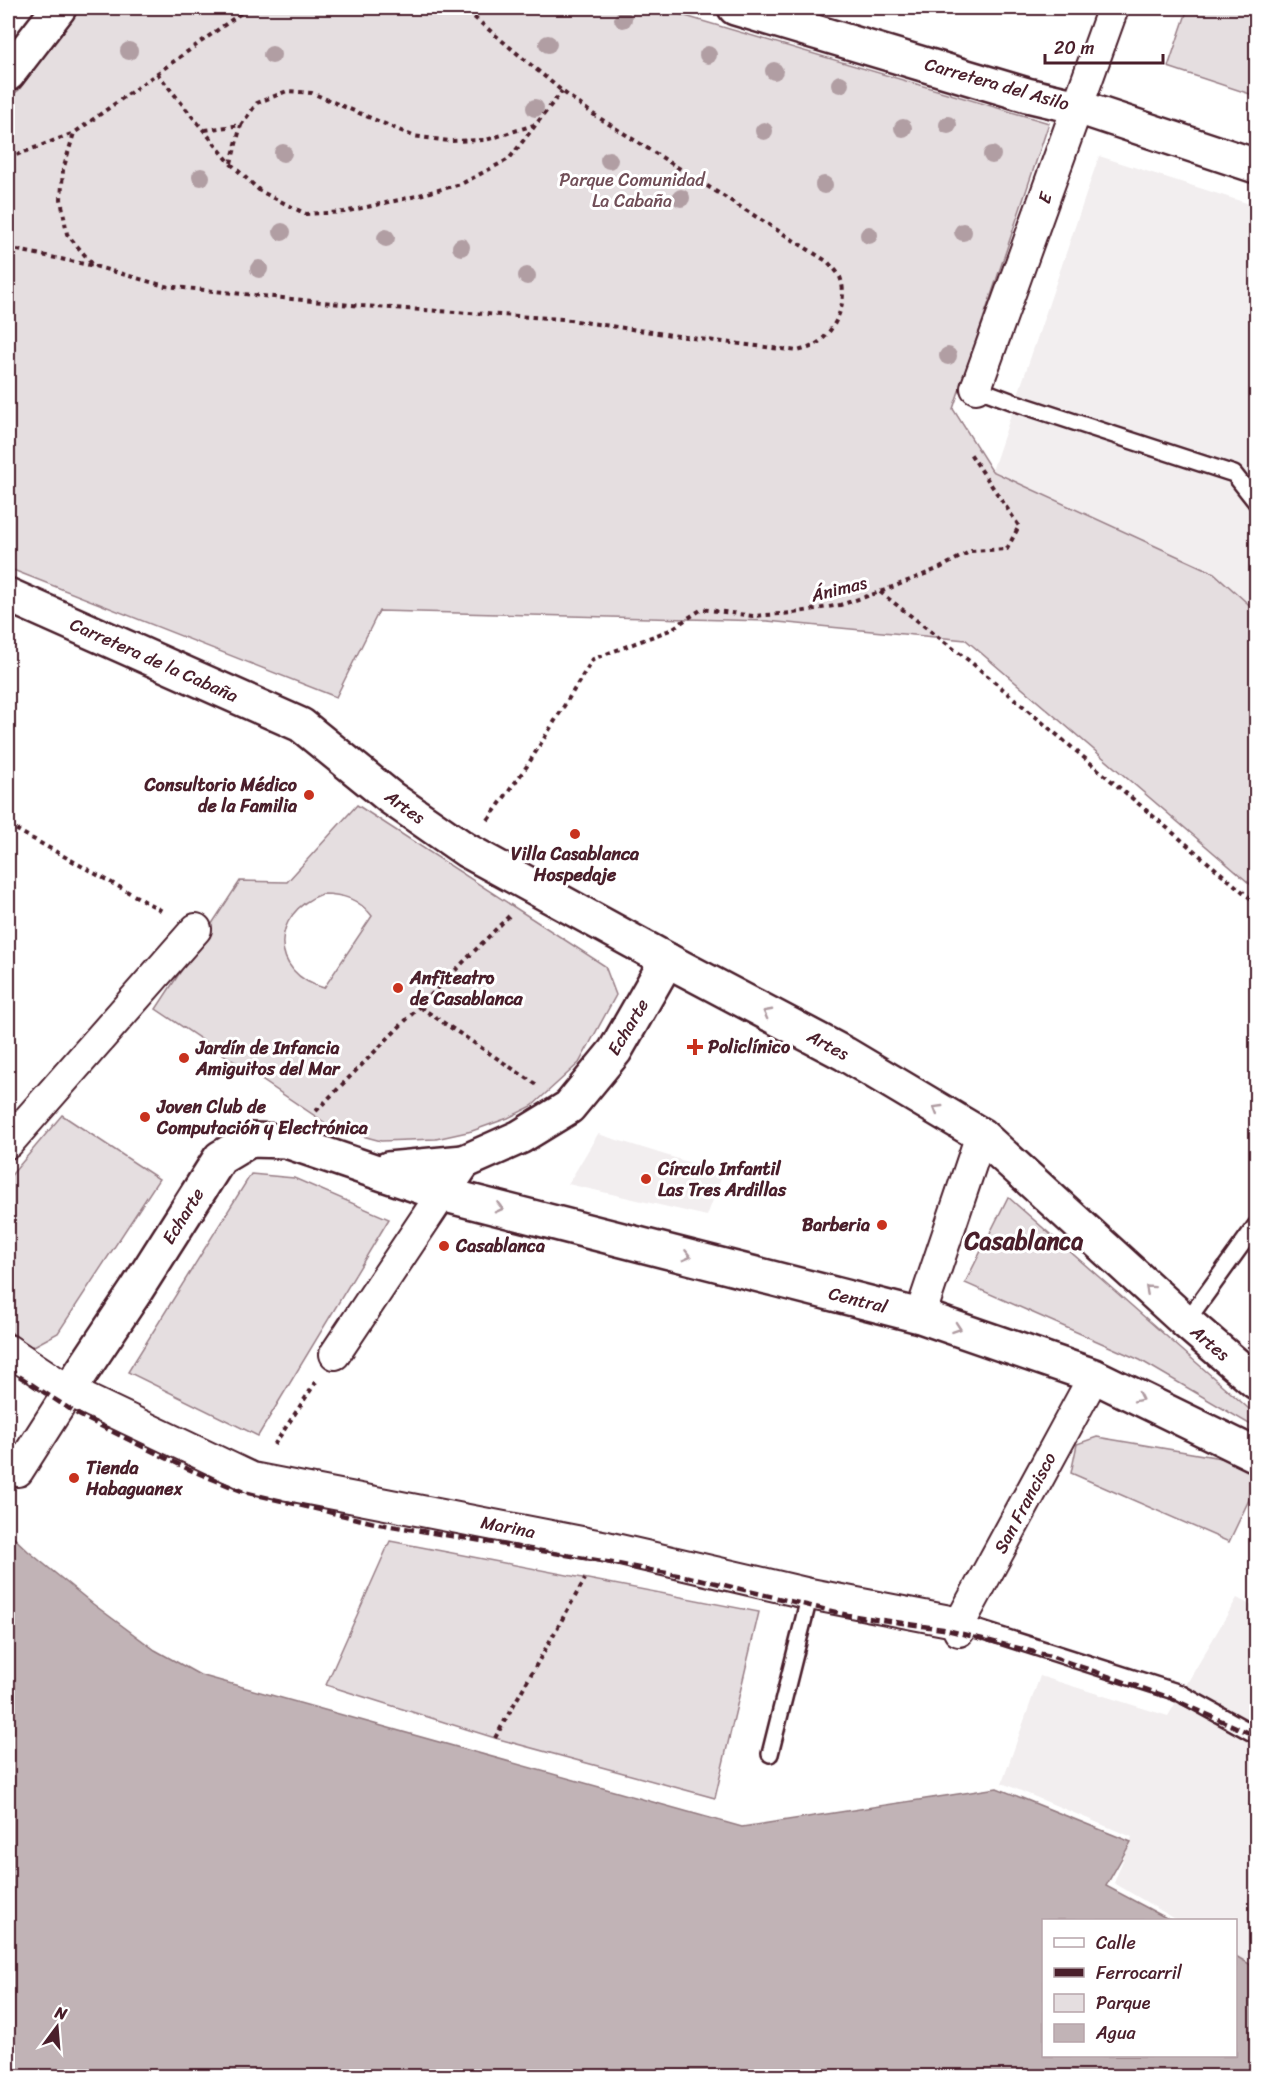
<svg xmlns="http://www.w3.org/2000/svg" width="1264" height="2084" font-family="Sriracha,sans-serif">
  <rect width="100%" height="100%" fill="#fff"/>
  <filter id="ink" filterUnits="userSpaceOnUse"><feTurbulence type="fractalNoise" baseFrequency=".0167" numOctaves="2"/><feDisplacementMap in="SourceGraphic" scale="12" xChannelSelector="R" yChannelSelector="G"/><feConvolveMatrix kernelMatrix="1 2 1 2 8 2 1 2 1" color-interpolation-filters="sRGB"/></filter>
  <g filter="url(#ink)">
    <g fill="#f2eeef">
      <polygon points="1099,156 1256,206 1256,611 1213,573 992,471"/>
      <polygon points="598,1134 723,1173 707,1216 568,1184"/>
      <polygon points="1237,1598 1256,1608 1256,1968 1236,1956 1236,1920 1177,1920 1114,1883 1132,1837 1002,1783 1040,1676 1168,1716"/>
    </g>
    <g fill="#e5dee0" stroke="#987e86" stroke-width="1.5" fill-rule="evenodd">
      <polygon points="76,8 658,8 1049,123 953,409 992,471 1214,573 1256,611 1256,889 966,640 767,621 379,611 336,697 8,568 8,98 19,90"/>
      <polygon points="1188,8 1256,8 1256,96 1168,67"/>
      <path d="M357 805 605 966 616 995 579 1063 532 1106 508 1118 472 1131 436 1139 381 1141 333 1128 156 1009 240 881 287 882ZM322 894C343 894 359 899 372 916L324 988C269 974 270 913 322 894Z"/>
      <polygon points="62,1115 159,1179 58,1333 32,1347 8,1330 8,1179"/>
      <polygon points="251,1174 294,1178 389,1219 258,1436 128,1372"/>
      <polygon points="1008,1197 1256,1415 1256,1428 1140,1360 965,1283"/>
      <polygon points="1097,1437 1256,1464 1256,1485 1229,1542 1071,1473 1077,1444"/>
      <polygon points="390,1541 759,1612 715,1798 495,1738 326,1685"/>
    </g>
    <polygon fill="#c1b3b6" stroke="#91787e" stroke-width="1.5" points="8,1532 28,1551 93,1604 155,1650 200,1675 742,1827 997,1788 1131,1842 1106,1886 1170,1920 1044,1920 1044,2056 1236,2056 1236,1956 1256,1968 1256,2076 8,2076"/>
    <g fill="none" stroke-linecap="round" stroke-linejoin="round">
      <defs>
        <g id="service">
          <polyline points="976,388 1016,403 1234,474 1256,502"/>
          <polyline points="1186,1322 1256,1225"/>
          <polyline points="960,1623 1180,1693 1256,1735"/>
          <polyline points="770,1754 810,1594"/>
        </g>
        <g id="minor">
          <polyline points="976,388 1113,8"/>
          <polyline points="8,1143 196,929"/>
          <polyline points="920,1316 981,1135"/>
          <polyline points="8,1350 69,1391 252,1478 607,1547 810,1594 960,1623"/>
          <polyline points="335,1354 442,1194"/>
          <polyline points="18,1471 69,1391"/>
          <polyline points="959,1631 960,1623 1094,1376"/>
        </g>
        <g id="tertiary">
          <polyline points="735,8 1027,95 1078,107 1256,166"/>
          <polyline points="8,74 59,8"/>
          <polyline points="8,595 301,725 391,798 466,850 667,960"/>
          <polyline points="388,1169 464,1162"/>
          <polyline points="69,1391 135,1292 220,1158 250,1140 286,1141 442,1194"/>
        </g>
        <polyline id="secondary" points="1256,1382 1186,1322 981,1135 845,1054 667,960 615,1051 569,1107 520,1137 464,1162 442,1194 920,1316 1094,1376 1256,1455"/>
      </defs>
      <use href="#service" stroke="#4a1f2b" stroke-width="20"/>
      <use href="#minor" stroke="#4a1f2b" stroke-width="34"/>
      <use href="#tertiary" stroke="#4a1f2b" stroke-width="38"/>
      <use href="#secondary" stroke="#4a1f2b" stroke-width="38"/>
      <g stroke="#4a1f2b" stroke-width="4" stroke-dasharray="4.5 4.5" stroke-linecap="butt">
        <path d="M248 8 74 133 63 170 61 199 67 234 94 266 165 286 361 306 563 319 699 339 798 351C804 349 811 348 816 344 836 331 849 300 840 277 837 271 832 267 828 262L593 114 562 91 463 8"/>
        <polyline points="157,73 231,164 260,191 306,214 344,212 408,198 461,184 509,159 562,91"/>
        <polyline points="205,130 241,125 257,103 287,91 312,93 413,136 449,141 486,140 534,125"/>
        <polyline points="8,158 74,133"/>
        <polyline points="231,163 241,125"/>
        <polyline points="8,248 94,266"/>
        <polyline points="880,592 972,663 1256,903"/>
        <polyline points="488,820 527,766 593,659 670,630 702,609 753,616 793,613 840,605 880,592 940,568 971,551 1007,549 1019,526 969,452"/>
        <polyline points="8,825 164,912"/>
        <polyline points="420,1007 537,1085"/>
        <polyline points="316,1111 509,916"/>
        <polyline points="274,1445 316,1382"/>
        <polyline points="495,1738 585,1579"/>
      </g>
      <use href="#service" stroke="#fff" stroke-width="15"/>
      <use href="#minor" stroke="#fff" stroke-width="30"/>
      <use href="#tertiary" stroke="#fff" stroke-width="33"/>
      <use href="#secondary" stroke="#fff" stroke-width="33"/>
      <polyline stroke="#4a1f2b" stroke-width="4.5" stroke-dasharray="9 4.5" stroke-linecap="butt" points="8,1369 79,1415 188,1469 244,1492 379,1524 596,1560 699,1579 848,1615 943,1629 1050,1656 1168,1697 1256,1736"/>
    </g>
    <g fill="#b19ea3">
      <circle cx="623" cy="19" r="9"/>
      <circle cx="548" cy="44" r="9"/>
      <circle cx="129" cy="51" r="9"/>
      <circle cx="272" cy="55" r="9"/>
      <circle cx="708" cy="55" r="9"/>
      <circle cx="774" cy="71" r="9"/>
      <circle cx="840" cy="84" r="9"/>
      <circle cx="535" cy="108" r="9"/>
      <circle cx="948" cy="125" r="9"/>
      <circle cx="903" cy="128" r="9"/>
      <circle cx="764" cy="131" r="9"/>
      <circle cx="283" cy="153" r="9"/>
      <circle cx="992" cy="155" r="9"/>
      <circle cx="609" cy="160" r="9"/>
      <circle cx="201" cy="177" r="9"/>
      <circle cx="824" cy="185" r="9"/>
      <circle cx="681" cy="198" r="9"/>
      <circle cx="282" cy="232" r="9"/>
      <circle cx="963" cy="232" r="9"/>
      <circle cx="869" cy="235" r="9"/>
      <circle cx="386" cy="238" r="9"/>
      <circle cx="461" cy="247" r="9"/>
      <circle cx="259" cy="269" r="9"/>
      <circle cx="527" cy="276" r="9"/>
      <circle cx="948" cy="356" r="9"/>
    </g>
    <defs><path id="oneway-chevron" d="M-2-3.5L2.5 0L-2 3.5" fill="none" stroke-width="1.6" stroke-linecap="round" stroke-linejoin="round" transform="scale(1.5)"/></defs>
    <g stroke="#ae9aa0">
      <use href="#oneway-chevron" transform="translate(767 1013) rotate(-152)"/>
      <use href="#oneway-chevron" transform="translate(937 1109) rotate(-149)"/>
      <use href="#oneway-chevron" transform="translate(499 1208) rotate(14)"/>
      <use href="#oneway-chevron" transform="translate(687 1256) rotate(14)"/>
      <use href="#oneway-chevron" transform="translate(1149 1289) rotate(-138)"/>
      <use href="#oneway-chevron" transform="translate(957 1328) rotate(19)"/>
      <use href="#oneway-chevron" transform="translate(1139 1398) rotate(26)"/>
    </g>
  </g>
  <g fill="#c8321e" stroke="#fff" stroke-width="2">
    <circle cx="309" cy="795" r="6"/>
    <circle cx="575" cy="834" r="6"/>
    <circle cx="398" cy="988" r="6"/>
    <path d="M692 1038h6v6h6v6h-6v6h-6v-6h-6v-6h6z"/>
    <circle cx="184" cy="1058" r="6"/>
    <circle cx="145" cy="1117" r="6"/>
    <circle cx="646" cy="1179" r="6"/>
    <circle cx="882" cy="1225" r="6"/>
    <circle cx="444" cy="1246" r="6"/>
    <circle cx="74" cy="1478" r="6"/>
  </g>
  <g text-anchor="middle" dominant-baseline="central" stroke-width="6" stroke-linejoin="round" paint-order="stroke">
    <g font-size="18" fill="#4a1f2b" stroke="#fff">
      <text transform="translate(997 84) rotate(16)">Carretera del Asilo</text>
      <text transform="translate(1045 198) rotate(-70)">E</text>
      <text transform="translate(839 589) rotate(-14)">Ánimas</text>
      <text transform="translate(154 660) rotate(24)">Carretera de la Cabaña</text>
      <text transform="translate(405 807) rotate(36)">Artes</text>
      <text transform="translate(628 1027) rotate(-59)">Echarte</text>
      <text transform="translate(828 1045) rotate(28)">Artes</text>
      <text transform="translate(183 1216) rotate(-58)">Echarte</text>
      <text transform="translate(858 1300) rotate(14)">Central</text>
      <text transform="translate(1210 1343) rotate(40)">Artes</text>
      <text transform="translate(1025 1503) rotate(-62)">San Francisco</text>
      <text transform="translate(508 1527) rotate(11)">Marina</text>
    </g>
    <g font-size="18" fill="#714f58" stroke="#fff">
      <text x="632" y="180">Parque Comunidad<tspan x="632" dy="21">La Cabaña</tspan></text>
    </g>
    <g font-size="18" font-weight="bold" fill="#4a1f2b" stroke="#fff" text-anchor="start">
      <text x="297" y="785" text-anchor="end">Consultorio Médico<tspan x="297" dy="21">de la Familia</tspan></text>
      <text x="575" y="854" text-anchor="middle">Villa Casablanca<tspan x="575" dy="21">Hospedaje</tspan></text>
      <text x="410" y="978">Anfiteatro<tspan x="410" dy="21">de Casablanca</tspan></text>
      <text x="708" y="1047">Policlínico</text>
      <text x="196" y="1048">Jardín de Infancia<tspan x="196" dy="21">Amiguitos del Mar</tspan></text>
      <text x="157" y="1107">Joven Club de<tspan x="157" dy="21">Computación y Electrónica</tspan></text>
      <text x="658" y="1169">Círculo Infantil<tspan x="658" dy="21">Las Tres Ardillas</tspan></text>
      <text x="870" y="1225" text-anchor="end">Barberia</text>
      <text x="456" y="1246">Casablanca</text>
      <text x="86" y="1468">Tienda<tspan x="86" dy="21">Habaguanex</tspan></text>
    </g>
    <g font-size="24" font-weight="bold" fill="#4a1f2b" stroke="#fff">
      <text x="1024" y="1241">Casablanca</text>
    </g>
  </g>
  <rect width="1264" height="2084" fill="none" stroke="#fff" stroke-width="30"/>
  <rect x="15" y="15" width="1234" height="2054" fill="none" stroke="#4a1f2b" stroke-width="2" filter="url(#ink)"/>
  <rect x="1042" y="1919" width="195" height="138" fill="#ffffff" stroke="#b7a5aa" stroke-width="1.5"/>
  <rect x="1054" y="1938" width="30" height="9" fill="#ffffff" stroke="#b7a5aa" stroke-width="1.5"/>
  <text x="1096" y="1949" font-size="18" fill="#4a1f2b">Calle</text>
  <rect x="1054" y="1968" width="30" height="9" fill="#4a1f2b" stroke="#b7a5aa" stroke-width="1.5"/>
  <text x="1096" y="1979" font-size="18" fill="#4a1f2b">Ferrocarril</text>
  <rect x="1054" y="1994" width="30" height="18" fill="#e5dee0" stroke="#b7a5aa" stroke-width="1.5"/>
  <text x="1096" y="2009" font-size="18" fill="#4a1f2b">Parque</text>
  <rect x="1054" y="2024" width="30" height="18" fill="#c1b3b6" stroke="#b7a5aa" stroke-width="1.5"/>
  <text x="1096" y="2039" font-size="18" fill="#4a1f2b">Agua</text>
  <g transform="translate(57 2027) rotate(16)" stroke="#ffffff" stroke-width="4.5" paint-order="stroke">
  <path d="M0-4.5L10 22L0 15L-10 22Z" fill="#4a1f2b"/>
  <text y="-9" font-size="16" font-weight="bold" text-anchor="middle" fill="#4a1f2b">N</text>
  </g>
  <path d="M1045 54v9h118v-9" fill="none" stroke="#4a1f2b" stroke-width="3"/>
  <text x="1054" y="54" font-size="18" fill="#4a1f2b" stroke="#ffffff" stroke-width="4.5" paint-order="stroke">20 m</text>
</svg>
